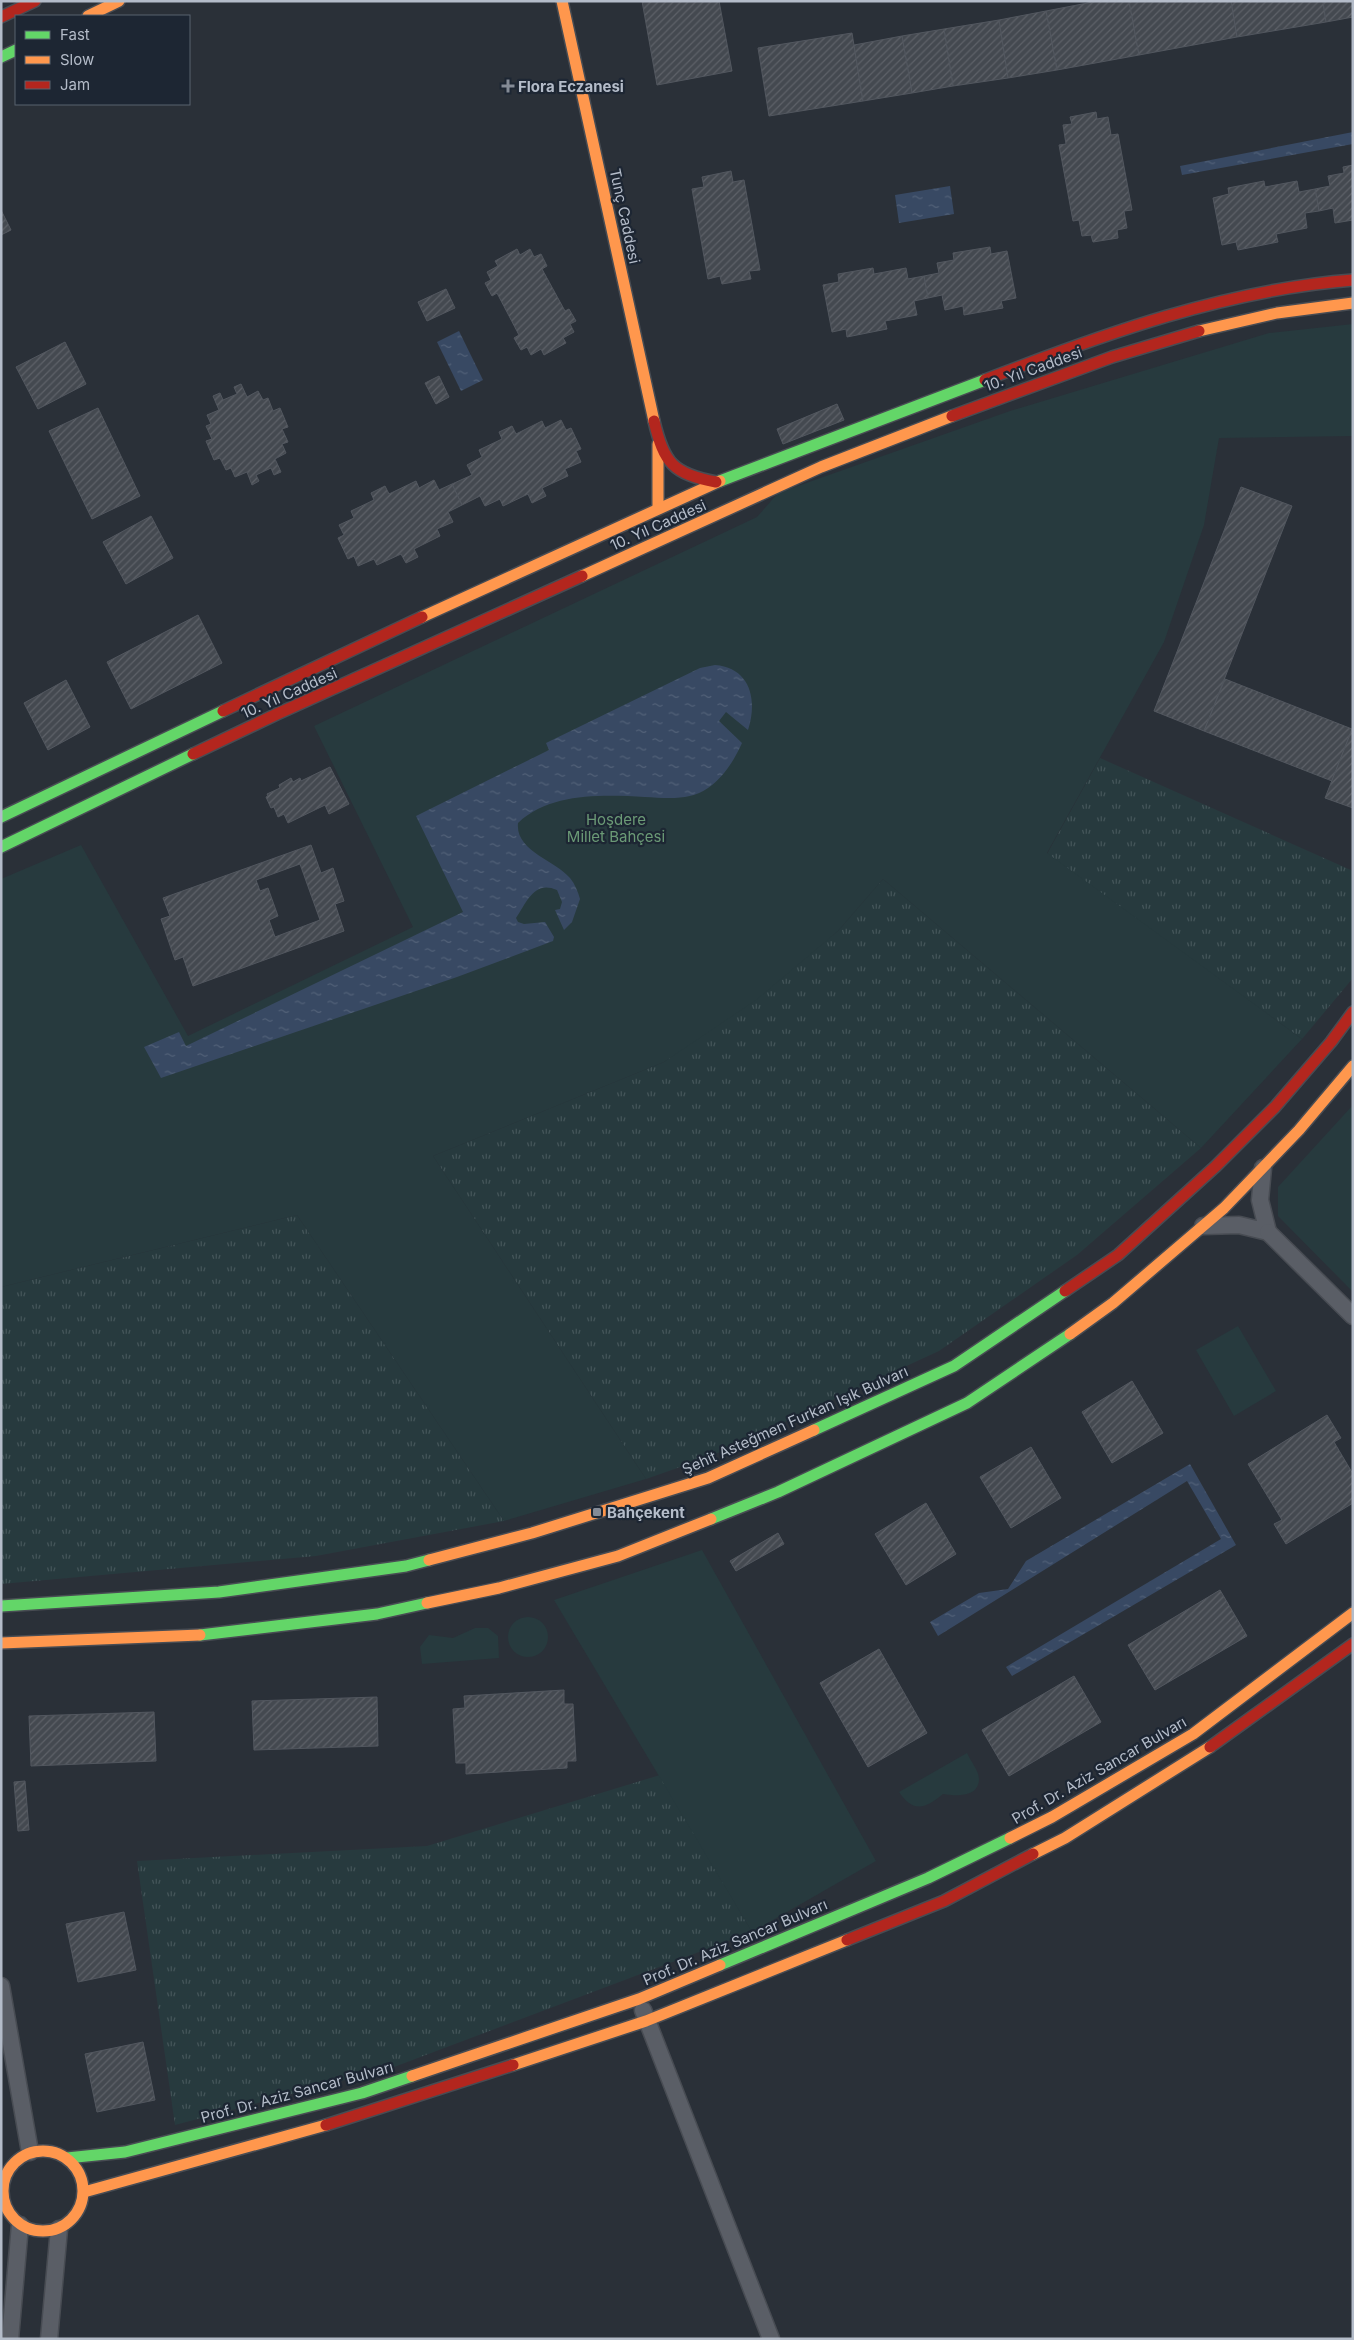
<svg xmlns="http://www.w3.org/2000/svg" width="1354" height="2340" font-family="Inter,sans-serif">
  <defs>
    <pattern id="grass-tufts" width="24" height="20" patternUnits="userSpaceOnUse" patternTransform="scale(1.25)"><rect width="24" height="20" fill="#273a3e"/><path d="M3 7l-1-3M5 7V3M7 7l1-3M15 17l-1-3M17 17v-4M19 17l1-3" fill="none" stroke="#445559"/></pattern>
    <pattern id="water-ripples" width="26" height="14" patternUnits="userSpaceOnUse" patternTransform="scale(1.25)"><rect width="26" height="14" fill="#384963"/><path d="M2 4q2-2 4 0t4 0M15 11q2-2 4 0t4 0" fill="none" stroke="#526178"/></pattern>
    <pattern id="building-hatch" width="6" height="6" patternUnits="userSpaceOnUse" patternTransform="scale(1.25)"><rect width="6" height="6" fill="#444950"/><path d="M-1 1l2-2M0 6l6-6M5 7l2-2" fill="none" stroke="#5d6168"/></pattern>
  </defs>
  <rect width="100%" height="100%" fill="#2a3038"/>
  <g fill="url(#grass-tufts)">
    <polygon points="1100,758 1353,871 1353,978 1302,1039 1047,854"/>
    <polygon points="883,879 1201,1148 1077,1255 939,1351 709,1457 646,1479 433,1156 664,1062 838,931"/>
    <polygon points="297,1215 504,1521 316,1556 1,1584 1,1287"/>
    <polygon points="660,1775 752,1932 394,2067 175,2125 137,1861 427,1846"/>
  </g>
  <g fill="#273a3e">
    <polygon points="1353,324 1353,436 1219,438 1204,525 1164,642 1047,853 1302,1039 1201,1148 883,879 838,931 756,1000 664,1062 433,1156 646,1479 504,1521 297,1215 1,1287 1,879 81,845 188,1036 413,927 314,726 757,517 778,493 1010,411 1269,333"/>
    <polygon points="1353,1105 1353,1292 1278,1216 1278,1187"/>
    <polygon points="1238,1326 1276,1391 1234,1416 1196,1350"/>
    <polygon points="702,1550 876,1861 752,1932 554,1600"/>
    <circle cx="528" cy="1637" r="20"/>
    <polygon points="475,1628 488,1628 498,1636 499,1658 422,1664 420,1647 429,1635 453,1638"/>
    <path d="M967 1753C970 1760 979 1771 979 1779 979 1798 955 1796 943 1794 925 1809 913 1813 899 1792Z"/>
  </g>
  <g fill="url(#water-ripples)">
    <polygon points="1353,132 1353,144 1182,175 1180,166"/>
    <polygon points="950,186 954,214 899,223 895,195"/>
    <polygon points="459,331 483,380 461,391 437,342"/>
    <path d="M715 665C750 668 758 699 748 730L726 712 719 721 742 743C734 760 725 776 708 788 690 801 667 798 645 797 604 795 551 792 518 823 515 851 555 860 570 878 575 884 578 892 580 899L572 922 564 930 555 910 560 909 562 902 557 890C534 880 527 902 516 918L518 922 524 924 545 922 554 937 553 941 457 977 161 1078 144 1047 179 1032 186 1046 463 912 416 816 549 750 546 743 700 668Z"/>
    <polygon points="1190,1464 1236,1545 1012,1676 1006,1667 1221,1539 1187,1481 938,1636 930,1622 979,1593 1008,1589 1026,1561"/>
  </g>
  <g fill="url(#building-hatch)" stroke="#52575f" fill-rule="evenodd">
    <polygon points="642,1 719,1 732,71 657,85"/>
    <polygon points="1098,1 1129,1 1139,55 1057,70 1046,11"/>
    <polygon points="1129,1 1231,1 1237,37 1139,55"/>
    <polygon points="1231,1 1323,1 1326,22 1237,37"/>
    <polygon points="1323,1 1353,1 1353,17 1326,22"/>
    <polygon points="1046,11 1057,70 1008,78 999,20"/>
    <polygon points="999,20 1008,78 953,86 944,29"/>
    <polygon points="944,29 953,86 912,93 902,36"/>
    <polygon points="852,33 863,101 769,116 758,48"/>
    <polygon points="902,36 912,93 863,101 854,45"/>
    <polygon points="1096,112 1097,119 1108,117 1111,135 1118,134 1132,210 1124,211 1127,228 1117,230 1118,238 1093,242 1091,235 1082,236 1079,220 1073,221 1059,145 1066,144 1063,125 1072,124 1070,117"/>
    <polygon points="1353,165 1353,220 1335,223 1333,208 1319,211 1315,189 1330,186 1328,176 1344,173 1343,167"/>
    <polygon points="731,171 733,182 744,180 760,270 749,271 751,279 722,284 720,276 708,279 692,189 704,187 702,177"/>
    <polygon points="1264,181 1265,187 1297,181 1299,192 1315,189 1319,211 1305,213 1307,228 1276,234 1278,242 1238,250 1236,242 1222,245 1213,198 1229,194 1228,188"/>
    <polygon points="1,210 11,230 1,235"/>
    <polygon points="990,247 991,254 1007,251 1016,298 1001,301 1003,308 964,315 963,306 945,310 942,295 928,298 924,276 939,273 937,263 954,260 953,253"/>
    <polygon points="517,249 520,255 530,249 534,257 541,254 547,266 542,269 565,311 569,309 576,321 570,324 574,332 563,338 566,343 544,355 541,349 531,355 527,347 521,350 514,338 519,335 497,293 492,296 485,283 491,280 487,272 498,266 495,261"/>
    <polygon points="873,268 874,274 906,268 908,279 924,276 928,298 914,301 917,315 885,321 887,329 847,337 846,329 832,332 823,285 839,282 838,274"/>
    <polygon points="446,289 455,308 427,321 418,302"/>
    <polygon points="65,342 86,384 38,409 16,367"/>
    <polygon points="439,376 449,397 436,404 425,383"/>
    <polygon points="241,384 247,397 258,391 263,400 268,398 273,411 280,408 288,427 282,429 288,442 282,444 286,453 275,459 281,472 274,475 271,468 256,475 259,481 252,485 247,472 235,477 231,468 226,470 220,458 214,460 206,441 212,439 206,426 211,424 207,415 219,410 213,396 220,393 223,400 237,394 234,387"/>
    <polygon points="837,404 844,420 783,444 777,429"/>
    <polygon points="98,408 140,496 92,519 49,431"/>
    <polygon points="561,420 566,430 571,428 581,449 576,451 581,462 565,469 568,476 542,488 546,496 532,503 528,494 503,506 500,499 485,506 480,496 462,505 452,484 472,475 467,465 482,457 479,450 502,439 499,432 512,426 516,434 542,421 545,428"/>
    <polygon points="434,480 439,490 452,484 462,505 448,512 453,522 437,529 440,536 414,549 418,557 406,563 401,554 377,565 374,559 358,566 354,556 348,559 338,538 344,535 339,525 354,518 351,511 374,500 371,493 385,486 389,494 416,481 419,488"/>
    <polygon points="1241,487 1292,506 1204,731 1154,711"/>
    <polygon points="151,516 173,558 126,584 103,542"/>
    <polygon points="198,615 222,663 131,709 107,662"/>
    <polygon points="1225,679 1352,729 1332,781 1204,731"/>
    <polygon points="66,680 90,727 48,750 24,703"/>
    <polygon points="1353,727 1353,808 1325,798"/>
    <polygon points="330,767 349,804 329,814 325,805 288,823 284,814 278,817 274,807 271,808 266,797 268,796 267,794 280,788 279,785 291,778 293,782 300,778 301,781"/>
    <path d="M311 845 321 873 333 868 344 901 335 904 344 931 193 986 183 957 175 960 161 919 170 916 163 898ZM300 864 320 920 275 937 269 920 278 916 268 888 260 891 256 880Z"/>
    <polygon points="1132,1381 1163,1433 1112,1463 1082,1412"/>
    <polygon points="1327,1415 1341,1438 1334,1442 1353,1474 1353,1503 1286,1544 1274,1524 1282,1520 1248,1464"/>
    <polygon points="1031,1447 1061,1498 1011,1528 980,1477"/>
    <polygon points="926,1503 956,1554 906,1585 875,1534"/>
    <polygon points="778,1533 784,1544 736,1571 730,1561"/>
    <polygon points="1220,1590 1247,1636 1155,1690 1128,1645"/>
    <polygon points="879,1649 927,1733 868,1767 820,1683"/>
    <polygon points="1074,1676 1101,1722 1009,1776 982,1730"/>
    <polygon points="564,1690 564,1704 573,1704 576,1761 567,1761 567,1768 466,1774 466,1763 456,1763 453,1709 465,1708 464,1696"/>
    <polygon points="377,1697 378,1746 254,1750 252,1701"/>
    <polygon points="154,1712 156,1761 31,1766 29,1716"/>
    <polygon points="25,1781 29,1830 18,1831 14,1782"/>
    <polygon points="124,1912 136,1970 78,1982 66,1924"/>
    <polygon points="143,2042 155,2100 97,2112 85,2054"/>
  </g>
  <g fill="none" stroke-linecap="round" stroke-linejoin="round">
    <defs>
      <g id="street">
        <polyline points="1203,1226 1239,1225 1268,1232 1260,1200 1263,1168"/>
        <polyline points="1268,1232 1353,1316"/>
        <polyline points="1,1986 30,2152"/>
        <polyline points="643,2010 771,2339"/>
        <polyline points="10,2339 20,2225"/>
        <polyline points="49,2339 59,2229"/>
      </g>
      <g id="fast">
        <polyline points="1,57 16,50"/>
        <polyline points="720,481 985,380"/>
        <polyline points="1,817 223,711"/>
        <polyline points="1,847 193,754"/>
        <polyline points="814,1430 954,1366 1065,1291"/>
        <polyline points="711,1519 778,1492 967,1403 1070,1334"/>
        <polyline points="1,1606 219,1592 406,1566 429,1560"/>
        <polyline points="200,1635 377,1614 427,1603"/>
        <polyline points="720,1965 928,1878 1010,1838"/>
        <polyline points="67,2158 125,2152 362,2093 412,2076"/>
      </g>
      <g id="slow">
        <polyline points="562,1 654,421"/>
        <polyline points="88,16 119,1"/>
        <polyline points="1199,331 1277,313 1353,303"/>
        <polyline points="658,444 658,508"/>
        <polyline points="582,576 821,467 952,416"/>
        <polyline points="422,617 720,481"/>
        <polyline points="1070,1334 1113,1303 1224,1208 1299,1130 1353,1066"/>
        <polyline points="429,1560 532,1533 708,1478 814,1430"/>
        <polyline points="427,1603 499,1588 618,1556 711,1519"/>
        <polyline points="1,1643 200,1635"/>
        <polyline points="1010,1838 1052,1817 1193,1734 1353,1613"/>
        <polyline points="1033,1854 1065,1838 1210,1747"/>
        <polyline points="513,2065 646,2021 847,1940"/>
        <polyline points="412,2076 639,1999 720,1965"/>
        <circle cx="43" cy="2191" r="40"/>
        <polyline points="84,2192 326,2125"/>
      </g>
      <g id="jam">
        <polyline points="1,17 35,1"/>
        <path d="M985 380C1104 334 1225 290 1353 280"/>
        <polyline points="952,416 1112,357 1199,331"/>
        <path d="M654 421C664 463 673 474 716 482"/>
        <polyline points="223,711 422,617"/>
        <polyline points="193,754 277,714 582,576"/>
        <polyline points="1065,1291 1118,1255 1216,1166 1275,1107 1331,1042 1353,1012"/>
        <polyline points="1210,1747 1353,1644"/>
        <polyline points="847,1940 944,1901 1033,1854"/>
        <polyline points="326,2125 513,2065"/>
      </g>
    </defs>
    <use href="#street" stroke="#484c53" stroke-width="19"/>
    <use href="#fast" stroke="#484c53" stroke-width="14"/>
    <use href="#slow" stroke="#484c53" stroke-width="14"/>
    <use href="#jam" stroke="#484c53" stroke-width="14"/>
    <use href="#street" stroke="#5a5e66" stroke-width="16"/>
    <use href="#fast" stroke="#63d668" stroke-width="11"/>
    <use href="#slow" stroke="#ff974d" stroke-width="11"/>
    <use href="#jam" stroke="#b3261e" stroke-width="11"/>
  </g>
  <g fill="#848b96" stroke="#1d2633" stroke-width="2">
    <path d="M505.5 78.5h5v5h5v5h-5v5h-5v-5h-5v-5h5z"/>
    <rect x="592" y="1507" width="10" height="10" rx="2.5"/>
  </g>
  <g text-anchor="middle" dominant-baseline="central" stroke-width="4.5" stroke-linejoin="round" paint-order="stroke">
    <g font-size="15" font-weight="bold" fill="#b4bcc9" stroke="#1d2633" text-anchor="start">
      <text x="518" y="86">Flora Eczanesi</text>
      <text x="607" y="1512">Bahçekent</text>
    </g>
    <g font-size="15" fill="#b4bcc9" stroke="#1d2633">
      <text transform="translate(625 216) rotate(78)">Tunç Caddesi</text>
      <text transform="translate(1033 369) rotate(-20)">10. Yıl Caddesi</text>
      <text transform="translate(658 525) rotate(-24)">10. Yıl Caddesi</text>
      <text transform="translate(289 693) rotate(-24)">10. Yıl Caddesi</text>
      <text transform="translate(795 1420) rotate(-24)">Şehit Asteğmen Furkan Işık Bulvarı</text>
      <text transform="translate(1099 1770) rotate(-30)">Prof. Dr. Aziz Sancar Bulvarı</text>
      <text transform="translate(735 1942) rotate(-23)">Prof. Dr. Aziz Sancar Bulvarı</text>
      <text transform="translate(297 2092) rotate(-15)">Prof. Dr. Aziz Sancar Bulvarı</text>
    </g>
    <g font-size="15" fill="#6b9a76" stroke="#1d2633">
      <text x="616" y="819">Hoşdere<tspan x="616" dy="17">Millet Bahçesi</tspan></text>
    </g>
  </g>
  <rect width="1354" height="2340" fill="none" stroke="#b4bcc9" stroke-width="5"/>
  <rect x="15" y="15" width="175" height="90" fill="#1d2633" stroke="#59626f"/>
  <rect x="25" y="31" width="25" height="8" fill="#63d668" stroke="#59626f"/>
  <text x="60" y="40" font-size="15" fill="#b4bcc9">Fast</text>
  <rect x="25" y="56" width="25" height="8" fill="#ff974d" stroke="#59626f"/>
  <text x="60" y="65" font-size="15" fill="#b4bcc9">Slow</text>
  <rect x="25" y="81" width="25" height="8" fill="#b3261e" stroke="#59626f"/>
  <text x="60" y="90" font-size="15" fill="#b4bcc9">Jam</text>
</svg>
